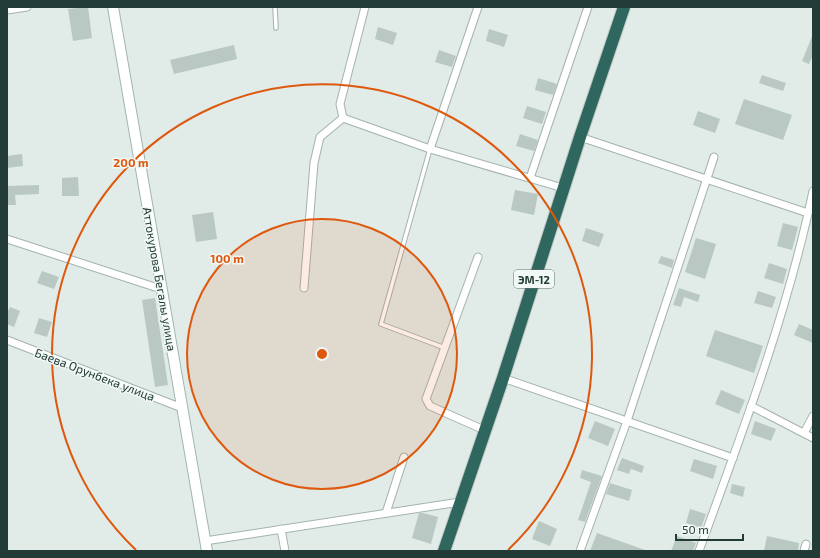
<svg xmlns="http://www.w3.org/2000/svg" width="820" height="558" font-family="'Exo 2',sans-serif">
  <rect width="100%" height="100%" fill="#e1ebe7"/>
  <g fill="#b9c8c3">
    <polygon points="88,7 92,38 73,41 68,9"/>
    <polygon points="378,27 397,33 393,45 375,39"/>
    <polygon points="489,29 508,35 504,47 486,41"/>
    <polygon points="813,34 813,55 809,64 802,61"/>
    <polygon points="234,45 237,59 174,74 170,60"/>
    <polygon points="439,50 456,56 452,67 435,62"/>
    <polygon points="762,75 786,83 783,91 759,83"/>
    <polygon points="538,78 557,84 553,95 535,90"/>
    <polygon points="744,99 792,115 783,140 735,124"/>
    <polygon points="527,106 546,112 542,124 523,118"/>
    <polygon points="698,111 720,119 715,133 693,125"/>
    <polygon points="520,134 538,140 534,151 516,146"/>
    <polygon points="22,154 23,166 7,168 7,156"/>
    <polygon points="78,177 79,196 62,196 62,178"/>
    <polygon points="39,185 39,194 15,195 16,205 7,205 7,186"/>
    <polygon points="515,190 538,194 534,215 511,210"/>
    <polygon points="213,212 217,239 196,242 192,215"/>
    <polygon points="783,223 798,227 792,250 777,246"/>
    <polygon points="586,228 604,234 599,247 582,241"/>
    <polygon points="696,238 716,244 705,279 685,272"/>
    <polygon points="661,256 674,260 672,268 658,263"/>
    <polygon points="769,263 787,269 783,284 764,278"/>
    <polygon points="42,271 59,277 54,289 37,283"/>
    <polygon points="679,288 700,295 698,302 684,297 681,307 673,305"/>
    <polygon points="758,291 776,297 772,308 754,303"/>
    <polygon points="155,298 168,385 155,387 142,300"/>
    <polygon points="10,307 20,311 14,327 7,324 7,313"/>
    <polygon points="39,318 52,322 47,337 34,333"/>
    <polygon points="799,324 813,330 813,343 794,335"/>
    <polygon points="715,330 763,346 754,373 706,356"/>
    <polygon points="721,390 745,400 739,414 715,404"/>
    <polygon points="595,421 615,429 608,446 588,438"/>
    <polygon points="755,421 776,429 771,441 751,434"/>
    <polygon points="622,458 644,466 642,473 631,469 629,474 617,470"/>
    <polygon points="694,459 717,466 713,479 690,471"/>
    <polygon points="582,470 602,476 585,522 578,520 591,482 580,478"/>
    <polygon points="610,483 632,490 629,501 606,494"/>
    <polygon points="732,484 745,487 743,497 730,493"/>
    <polygon points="690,509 706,514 701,528 686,523"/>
    <polygon points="419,513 423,513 438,517 431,544 412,538"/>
    <polygon points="539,521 557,529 550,546 532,539"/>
    <polygon points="597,533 645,550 645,551 590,551"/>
    <polygon points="677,536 696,543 693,551 671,551"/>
    <polygon points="767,536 799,543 798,551 764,551"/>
  </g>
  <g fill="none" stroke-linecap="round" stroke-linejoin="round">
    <defs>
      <g id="lane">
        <polyline points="275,7 276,28"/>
        <polyline points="430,149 381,324 445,348"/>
      </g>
      <g id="street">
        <polyline points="7,10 27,7"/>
        <polyline points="343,118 340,104 365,7"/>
        <polyline points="580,137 808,213"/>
        <polyline points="430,149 478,7"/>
        <polyline points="530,178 588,7"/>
        <polyline points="7,239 161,289"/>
        <polyline points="478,257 426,399 430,406 484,430"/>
        <polyline points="304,288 314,163 320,137 343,118 430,149 563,188"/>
        <polyline points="7,340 182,408"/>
        <polyline points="503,378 733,458"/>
        <polyline points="751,406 813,438"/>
        <polyline points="804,433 813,416"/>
        <polyline points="386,513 404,457"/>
        <polyline points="281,529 285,551"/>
        <polyline points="205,541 460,502"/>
        <polyline points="580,551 627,421 714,157"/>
        <path d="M699 551C742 433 787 315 813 191"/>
        <polyline points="804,551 806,544"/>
      </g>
      <polyline id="secondary" points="113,7 207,551"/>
      <polyline id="highway" points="444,551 503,378 580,137 624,7"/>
    </defs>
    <use href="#lane" stroke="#a4b3ae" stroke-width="5.5"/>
    <use href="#street" stroke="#a4b3ae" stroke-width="9"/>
    <use href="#secondary" stroke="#a0b6b0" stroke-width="12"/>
    <use href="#highway" stroke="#c1c8c7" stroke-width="14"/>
    <use href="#lane" stroke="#fff" stroke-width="3.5"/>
    <use href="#street" stroke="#fff" stroke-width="7"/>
    <use href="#secondary" stroke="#fff" stroke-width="10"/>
    <use href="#highway" stroke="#2f665e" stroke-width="12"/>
  </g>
  <circle cx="322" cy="354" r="135" fill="#de580e" fill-opacity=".12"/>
  <g fill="none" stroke="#de580e" stroke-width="2">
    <circle cx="322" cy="354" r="135"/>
    <path d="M136 550A270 270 0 1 1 508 550"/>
  </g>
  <g text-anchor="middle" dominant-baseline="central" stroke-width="3" stroke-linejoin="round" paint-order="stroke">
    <rect fill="#f1f8f5" stroke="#60746f" stroke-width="1" x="514" y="270" width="40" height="18" rx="3"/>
    <g font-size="11" font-weight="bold" fill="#223b36">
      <text x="534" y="279">ЭМ-12</text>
    </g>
    <g font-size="12" fill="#223b36" stroke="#f1f8f5">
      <text transform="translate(160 279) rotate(80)">Аттокурова Бегалы улица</text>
      <text transform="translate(95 374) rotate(21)">Баева Орунбека улица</text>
    </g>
  </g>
  <circle cx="322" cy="354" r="6" fill="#de580e" stroke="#f1f8f5" stroke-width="2"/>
  <g font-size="12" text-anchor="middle" font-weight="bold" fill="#de580e" stroke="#f1f8f5" stroke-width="3" stroke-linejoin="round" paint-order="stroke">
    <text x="131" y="167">200 m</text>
    <text x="227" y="263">100 m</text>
  </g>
  <rect width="820" height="558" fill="none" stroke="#223b36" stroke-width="16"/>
  <path d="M676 534v6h67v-6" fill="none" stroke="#223b36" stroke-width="2"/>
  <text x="682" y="534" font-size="12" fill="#223b36" stroke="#f1f8f5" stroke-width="3" paint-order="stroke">50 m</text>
</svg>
